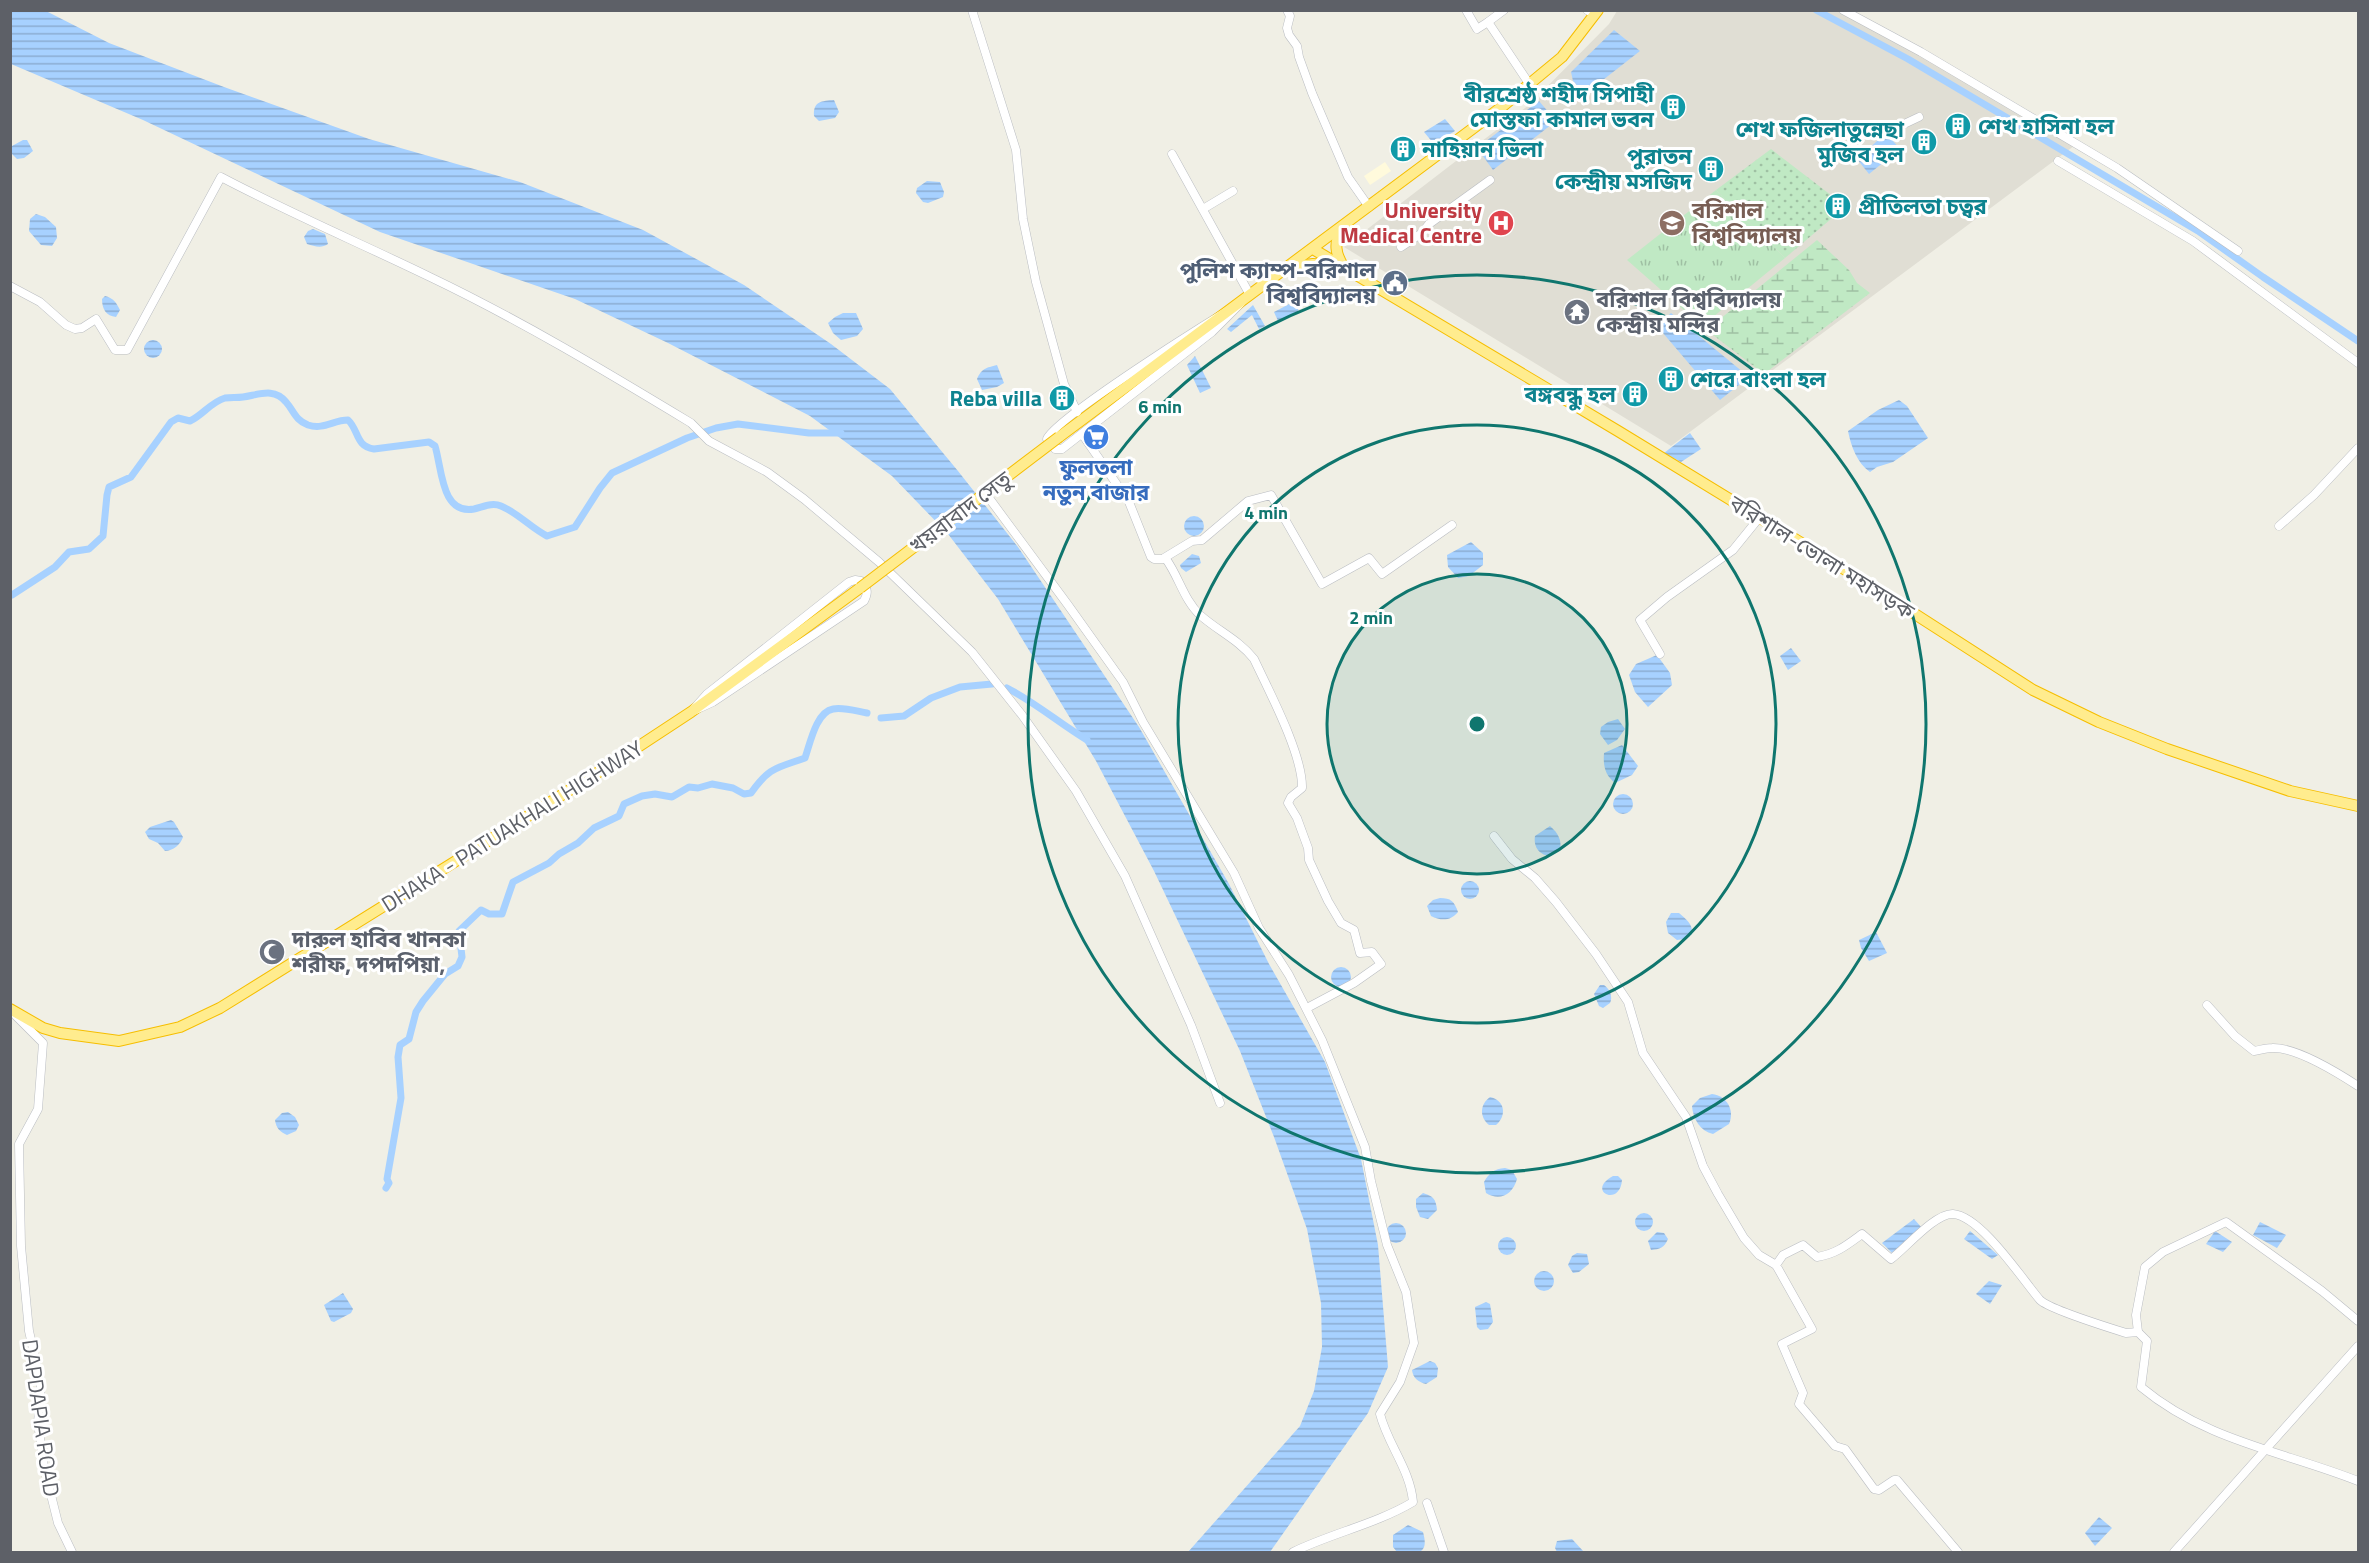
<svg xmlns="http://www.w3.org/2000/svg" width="2369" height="1563" font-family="'Titillium Web','Noto Sans Bengali',sans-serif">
  <defs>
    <pattern id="grass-dots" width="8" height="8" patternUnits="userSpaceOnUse" patternTransform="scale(1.5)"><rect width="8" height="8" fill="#c0e9c4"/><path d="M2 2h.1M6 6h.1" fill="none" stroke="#9fc0a3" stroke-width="1.8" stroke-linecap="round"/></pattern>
    <pattern id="wetland-marsh" width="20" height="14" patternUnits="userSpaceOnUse" patternTransform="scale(1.5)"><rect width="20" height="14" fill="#c0e9c4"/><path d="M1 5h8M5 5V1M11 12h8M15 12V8" fill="none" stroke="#9fc0a3"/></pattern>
    <pattern id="park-tufts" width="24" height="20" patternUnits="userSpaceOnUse" patternTransform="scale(1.5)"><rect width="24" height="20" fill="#c0e9c4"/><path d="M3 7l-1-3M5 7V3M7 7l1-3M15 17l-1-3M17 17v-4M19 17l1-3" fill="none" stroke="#9fc0a3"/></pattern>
    <pattern id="water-rules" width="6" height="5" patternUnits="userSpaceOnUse" patternTransform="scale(1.5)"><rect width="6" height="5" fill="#a7d1ff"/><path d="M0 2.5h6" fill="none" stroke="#8badd2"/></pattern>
  </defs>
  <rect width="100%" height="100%" fill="#f0efe5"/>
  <polygon fill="#fffadc" points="1385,162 1391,171 1370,185 1364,176"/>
  <polygon fill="#e0ded4" points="1617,11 1839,11 1915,52 2074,146 1671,446 1344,247 1529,105 1609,24"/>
  <polygon fill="url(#grass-dots)" points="1771,149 1840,202 1844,208 1785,258 1716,190"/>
  <polygon fill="url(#wetland-marsh)" points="1817,240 1849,270 1857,283 1870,293 1764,374 1713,335 1709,328"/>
  <polygon fill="url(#park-tufts)" points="1716,190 1785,258 1702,326 1627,260"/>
  <g fill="url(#water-rules)">
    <polygon points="11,11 46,11 109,43 224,87 369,139 520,182 643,230 744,285 831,344 890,389 958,471 1018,547 1139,727 1229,884 1269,964 1325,1062 1361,1159 1378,1245 1388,1367 1368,1413 1270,1552 1188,1552 1300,1426 1314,1391 1322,1347 1321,1303 1307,1229 1274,1137 1240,1051 1154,871 1096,761 998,599 948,534 892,476 810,416 668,343 575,299 380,232 143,120 11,64"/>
    <polygon points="1614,30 1640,51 1585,94 1573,81 1571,72"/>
    <path d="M834 100 839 112 835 118 819 121 814 116C813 101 822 101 834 100Z"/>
    <polygon points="1539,101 1556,121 1493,170 1477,148"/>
    <polygon points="1445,119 1455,131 1434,144 1424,132"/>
    <polygon points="1886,133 1900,149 1869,174 1857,159"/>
    <polygon points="23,140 27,140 33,151 24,158 17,159 12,154 12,146"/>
    <polygon points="927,181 940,182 944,192 943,197 928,203 923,202 916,193 917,188"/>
    <polygon points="36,214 45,217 56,227 57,238 52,246 41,245 29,231 30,219"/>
    <path d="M313 229 325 234 328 244C321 249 314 246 307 244L304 237 308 231Z"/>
    <path d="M105 296C113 298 116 302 120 310L116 317C106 316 102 309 102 299Z"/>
    <polygon points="1295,301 1299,312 1278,321 1274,312"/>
    <polygon points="1253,305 1265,326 1259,329 1252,315 1231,332 1227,329"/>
    <polygon points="843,313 856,313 863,329 857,336 841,340 833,333 828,323 835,317"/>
    <polygon points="1671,313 1749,377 1720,400 1657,326"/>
    <circle cx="153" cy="349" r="9"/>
    <polygon points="1195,356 1211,388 1200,393 1187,365"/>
    <path d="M997 365 1004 383 997 387 982 390 977 379C982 368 986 368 997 365Z"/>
    <path d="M1899 400 1907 406 1928 438 1893 462 1877 467 1870 472C1857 463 1851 446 1848 431L1878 410Z"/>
    <polygon points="1690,433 1701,449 1681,462 1664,453"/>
    <circle cx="1194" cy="526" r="10"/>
    <polygon points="1471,542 1483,553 1483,565 1469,576 1458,578 1448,567 1447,555"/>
    <polygon points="1192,554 1199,556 1201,563 1186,572 1181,568 1180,565"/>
    <polygon points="1791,648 1801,661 1788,670 1780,656"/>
    <polygon points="1657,655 1670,673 1672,685 1648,707 1635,692 1629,675 1636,664"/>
    <polygon points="1618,719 1625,729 1617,740 1608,745 1600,734 1601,727 1608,722"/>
    <path d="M1622 745 1638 766 1632 775 1615 783C1605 775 1603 766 1604 753Z"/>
    <circle cx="1623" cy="804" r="10"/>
    <path d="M171 820 174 822 183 837C181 844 173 851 165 851L158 843 149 839 145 832 150 827Z"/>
    <path d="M1550 826C1558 833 1562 840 1560 850L1551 856C1540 856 1533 847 1535 836Z"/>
    <circle cx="1470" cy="890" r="9"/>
    <path d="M1440 898C1451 898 1454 901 1458 912 1451 921 1441 921 1431 916L1427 906 1433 900Z"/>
    <path d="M1671 913H1679C1686 919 1693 924 1692 934L1685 939 1677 940 1668 933 1666 922Z"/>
    <polygon points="1876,932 1887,953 1869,961 1861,948 1859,940"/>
    <circle cx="1341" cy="977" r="10"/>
    <path d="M1600 985H1604C1610 989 1613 997 1610 1003L1603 1008 1599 1006 1594 994Z"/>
    <path d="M1712 1094C1727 1096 1735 1110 1729 1124L1713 1134C1700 1131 1693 1119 1692 1106L1700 1098Z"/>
    <path d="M1490 1097C1505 1100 1507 1116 1496 1125H1489C1479 1117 1480 1104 1490 1097Z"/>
    <path d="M288 1112 295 1117 299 1125 296 1131 287 1135C280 1132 276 1128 275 1120L282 1113Z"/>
    <path d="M1505 1168 1512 1170 1517 1179C1513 1194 1500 1202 1486 1193L1484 1182C1489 1173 1494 1169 1505 1168Z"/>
    <path d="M1613 1176H1618L1622 1180C1620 1208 1585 1191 1613 1176Z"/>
    <path d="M1423 1193C1433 1196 1436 1199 1437 1210L1428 1219 1420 1217 1416 1207V1199Z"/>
    <circle cx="1644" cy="1222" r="9"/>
    <polygon points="1914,1219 1922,1228 1892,1253 1882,1243"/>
    <polygon points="2260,1222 2286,1235 2277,1248 2253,1235"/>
    <circle cx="1396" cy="1233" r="10"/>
    <polygon points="1970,1231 1998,1255 1992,1259 1964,1239"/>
    <polygon points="2215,1231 2232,1242 2223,1252 2206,1244"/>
    <path d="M1657 1232 1664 1233 1668 1239C1664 1248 1660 1249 1651 1250L1648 1241Z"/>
    <circle cx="1507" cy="1246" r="9"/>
    <polygon points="1577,1253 1587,1254 1589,1264 1579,1272 1573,1273 1568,1265 1572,1256"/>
    <circle cx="1544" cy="1281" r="10"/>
    <polygon points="1989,1281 2002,1285 1990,1304 1976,1294"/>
    <polygon points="343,1293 353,1309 351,1313 334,1322 331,1321 324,1305"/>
    <polygon points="1486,1302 1490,1304 1493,1322 1488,1329 1480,1330 1477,1327 1475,1307"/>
    <path d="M1430 1361 1435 1363 1438 1368 1437 1377 1426 1384C1418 1382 1413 1378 1412 1370Z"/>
    <polygon points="2099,1517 2112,1528 2095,1546 2085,1533"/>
    <path d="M1408 1525 1423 1532C1430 1557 1415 1553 1397 1552L1393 1547V1535Z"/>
    <polygon points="1572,1539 1584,1552 1557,1552 1555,1548 1557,1541"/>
  </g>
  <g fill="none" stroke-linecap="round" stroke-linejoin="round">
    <g stroke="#a7d1ff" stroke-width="7">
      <polyline points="1816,10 1908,59 2198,231 2263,277 2358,341"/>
      <path d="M12 595 55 567 69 552 89 549 103 536 107 495 109 487 131 477 171 422 178 418 190 421C203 415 211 402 225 398 231 397 237 398 243 397 258 395 274 387 286 402 294 411 295 420 308 425 324 430 333 420 348 420 359 430 355 446 374 449L429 442 435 446C442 468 441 515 474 509 483 507 492 502 501 506 518 513 531 528 547 536L575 527 600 488 612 473 687 438 716 428 738 424 809 433H841"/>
      <path d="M1007 688C1036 703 1059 723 1087 740"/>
      <polyline points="881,718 904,716 931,698 960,687 992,684"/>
      <path d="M386 1188 389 1183 387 1179 401 1098 398 1057 400 1045 409 1039 416 1012 423 1001 445 974 458 966 462 957 459 931 481 910 489 914H502L513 882 549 863 559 854 578 843 594 828 619 816 624 804 642 796 655 794 672 797 689 787 698 788 712 784 733 788 744 794 751 793C769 767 777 768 805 758 810 744 816 712 833 709 843 707 856 711 867 713"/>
    </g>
    <defs>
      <g id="minor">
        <polyline points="972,10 1016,150 1023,219 1036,282 1064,384 1077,412"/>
        <polyline points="1287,10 1290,16 1287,28 1289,35 1297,46 1299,57 1312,93 1348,177 1369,207"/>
        <polyline points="1466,10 1477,29 1488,22 1530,85"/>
        <polyline points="1587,10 1595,15"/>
        <polyline points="1843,10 1921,52 2117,168 2238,251"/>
        <polyline points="1488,22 1504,10"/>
        <polyline points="1902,125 1919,117"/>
        <polyline points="1172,154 1250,295"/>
        <polyline points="2058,161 2193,241 2358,363"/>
        <polyline points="1203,209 1233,191"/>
        <polyline points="1401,247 1422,233 1429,224 1490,180"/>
        <path d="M10 286 40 302 66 325 75 329 82 328 96 319 115 350H127L221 177C289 213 360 243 430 277 520 320 605 371 691 423L709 441 767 472 804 499 879 562 972 652 1022 715 1076 791 1125 876 1191 1025 1220 1103"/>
        <path d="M1241 303 1212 332 1062 449H1055L1047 439C1053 420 1214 318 1241 303Z"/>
        <path d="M1082 434 1129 502 1151 557 1154 559H1166C1179 577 1184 600 1200 615 1218 631 1239 640 1254 659 1269 691 1303 755 1302 788L1291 797 1288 803 1297 818 1308 848 1309 860 1328 901 1341 923 1354 930 1360 953 1372 952 1381 964 1354 983 1307 1008"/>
        <path d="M989 498 1068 605 1123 682 1143 722 1234 873 1259 928 1289 975 1322 1040 1365 1147 1371 1181 1387 1245 1406 1292 1414 1343 1400 1382 1380 1414C1388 1445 1410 1469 1413 1502 1376 1524 1332 1533 1293 1552"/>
        <polyline points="2279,526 2314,495 2358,448"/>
        <polyline points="1164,558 1192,541 1202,540 1248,501 1271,495 1322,584 1369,558 1382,574 1452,525"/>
        <path d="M855 580 861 581C867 588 869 592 864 601L713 702 691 712 707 694 849 582Z"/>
        <polyline points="1660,654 1640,620 1667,597 1733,550 1759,518"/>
        <polyline points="1494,836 1512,859 1535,878 1556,902 1596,954 1628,1002 1643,1053 1686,1117 1703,1166 1718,1194 1744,1238 1759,1255 1776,1265"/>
        <path d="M2207 1005 2235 1036 2254 1051C2260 1050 2266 1048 2272 1048 2297 1047 2338 1073 2358 1086"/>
        <polyline points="16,1016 43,1043 38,1109 19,1144 21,1246 29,1331 41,1384 38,1423 44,1467 58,1523 72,1552"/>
        <polyline points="2138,1332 2136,1315 2145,1267 2163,1252 2226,1222 2322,1291 2358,1321"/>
        <polyline points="1427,1503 1444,1552"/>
        <path d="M1958 1552 1897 1480H1894L1879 1490 1874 1489 1845 1449 1835 1446 1799 1404 1803 1393 1782 1344 1812 1329 1776 1265 1783 1255 1803 1245 1817 1257C1836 1254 1847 1245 1862 1234L1891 1259C1905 1249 1935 1213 1953 1214 1981 1216 2022 1279 2040 1300 2049 1309 2110 1328 2126 1333L2138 1332 2147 1341 2141 1387C2206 1441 2282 1451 2358 1481"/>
        <polyline points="2174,1552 2358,1346"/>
      </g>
      <g id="highway">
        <path d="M1341 229C1334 243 1335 254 1344 267"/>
        <polyline points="1313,249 1618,431 1862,580 2033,690 2099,722 2167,749 2290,791 2358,806"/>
        <polyline points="1291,267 1313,264 1338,266"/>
        <polyline points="1059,437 1503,106 1562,57 1598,10"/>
        <polyline points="10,1009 43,1028 60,1033 119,1041 180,1027 220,1008 618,760 691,712 860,588"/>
      </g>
    </defs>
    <use href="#minor" stroke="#babdc2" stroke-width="9"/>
    <use href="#highway" stroke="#f6be00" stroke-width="12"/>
    <use href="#minor" stroke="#fff" stroke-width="8"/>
    <use href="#highway" stroke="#ffec8e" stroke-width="10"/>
    <defs>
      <polyline id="highway-bridge" points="860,588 1059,437"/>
    </defs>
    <use href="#highway-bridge" stroke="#f6be00" stroke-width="12" stroke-linecap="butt"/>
    <use href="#highway-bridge" stroke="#ffec8e" stroke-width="10"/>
  </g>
  <circle cx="1477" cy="724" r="150" fill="#0f766e" fill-opacity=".12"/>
  <g fill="none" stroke="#0f766e" stroke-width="3">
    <circle cx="1477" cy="724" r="150"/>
    <circle cx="1477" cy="724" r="299"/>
    <circle cx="1477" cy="724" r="449"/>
  </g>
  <defs>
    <symbol id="building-disc" viewBox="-11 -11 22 22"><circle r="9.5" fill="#0f9aa8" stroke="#fff"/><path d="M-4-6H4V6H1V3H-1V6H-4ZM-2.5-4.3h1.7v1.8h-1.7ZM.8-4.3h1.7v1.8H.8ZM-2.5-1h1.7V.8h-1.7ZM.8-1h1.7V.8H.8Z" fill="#fff"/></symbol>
    <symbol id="hospital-disc" viewBox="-11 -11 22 22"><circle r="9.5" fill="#e0444e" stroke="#fff"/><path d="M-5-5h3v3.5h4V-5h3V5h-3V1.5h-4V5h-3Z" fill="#fff"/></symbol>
    <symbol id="university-disc" viewBox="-11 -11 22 22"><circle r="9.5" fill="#8d6e63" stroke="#fff"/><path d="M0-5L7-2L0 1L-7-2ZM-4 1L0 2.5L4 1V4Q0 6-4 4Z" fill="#fff"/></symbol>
    <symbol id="civic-disc" viewBox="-11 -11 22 22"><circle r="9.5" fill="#5c6f8a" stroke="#fff"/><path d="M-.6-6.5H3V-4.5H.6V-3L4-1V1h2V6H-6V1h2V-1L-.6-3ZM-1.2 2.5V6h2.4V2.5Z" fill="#fff"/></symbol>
    <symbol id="temple-disc" viewBox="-11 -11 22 22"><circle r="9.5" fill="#6b7280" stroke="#fff"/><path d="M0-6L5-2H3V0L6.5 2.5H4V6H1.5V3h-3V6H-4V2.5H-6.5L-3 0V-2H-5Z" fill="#fff"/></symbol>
    <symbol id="supermarket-disc" viewBox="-11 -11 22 22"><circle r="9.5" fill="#3f7fe0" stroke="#fff"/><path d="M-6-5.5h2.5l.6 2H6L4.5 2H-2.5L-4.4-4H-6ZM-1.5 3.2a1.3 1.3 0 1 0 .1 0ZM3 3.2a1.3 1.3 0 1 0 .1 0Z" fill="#fff"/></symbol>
    <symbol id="mosque-disc" viewBox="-11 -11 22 22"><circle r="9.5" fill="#6b7280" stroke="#fff"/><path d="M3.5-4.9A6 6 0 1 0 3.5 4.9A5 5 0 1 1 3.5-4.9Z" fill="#fff"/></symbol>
  </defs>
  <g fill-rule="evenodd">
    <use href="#building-disc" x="1658" y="92" width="30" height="30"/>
    <use href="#building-disc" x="1943" y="111" width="30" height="30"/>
    <use href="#building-disc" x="1909" y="127" width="30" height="30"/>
    <use href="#building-disc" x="1388" y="134" width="30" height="30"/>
    <use href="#building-disc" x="1696" y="154" width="30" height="30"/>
    <use href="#building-disc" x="1823" y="191" width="30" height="30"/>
    <use href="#hospital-disc" x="1486" y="208" width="30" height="30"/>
    <use href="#university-disc" x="1657" y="208" width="30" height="30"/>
    <use href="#civic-disc" x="1380" y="268" width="30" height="30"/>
    <use href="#temple-disc" x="1562" y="297" width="30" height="30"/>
    <use href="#building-disc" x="1656" y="364" width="30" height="30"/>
    <use href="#building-disc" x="1620" y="379" width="30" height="30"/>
    <use href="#building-disc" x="1047" y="383" width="30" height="30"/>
    <use href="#supermarket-disc" x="1081" y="422" width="30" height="30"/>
    <use href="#mosque-disc" x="257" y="937" width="30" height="30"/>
  </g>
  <g text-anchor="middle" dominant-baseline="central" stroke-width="6" stroke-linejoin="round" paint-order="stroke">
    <g font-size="22" font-weight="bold" fill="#0d838f" stroke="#fff" text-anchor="end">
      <text x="1654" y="94">বীরশ্রেষ্ঠ শহীদ সিপাহী<tspan x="1654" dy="25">মোস্তফা কামাল ভবন</tspan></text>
      <text x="1978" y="126" text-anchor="start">শেখ হাসিনা হল</text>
      <text x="1904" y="129">শেখ ফজিলাতুন্নেছা<tspan x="1904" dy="25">মুজিব হল</tspan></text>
      <text x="1422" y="149" text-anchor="start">নাহিয়ান ভিলা</text>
      <text x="1692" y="156">পুরাতন<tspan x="1692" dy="25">কেন্দ্রীয় মসজিদ</tspan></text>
      <text x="1858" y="206" text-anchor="start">প্রীতিলতা চত্বর</text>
      <text x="1690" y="379" text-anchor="start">শেরে বাংলা হল</text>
      <text x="1616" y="394">বঙ্গবন্ধু হল</text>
      <text x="1042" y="398">Reba villa</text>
    </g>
    <g font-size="22" font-weight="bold" fill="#be3a42" stroke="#fff" text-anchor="end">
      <text x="1482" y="210">University<tspan x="1482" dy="25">Medical Centre</tspan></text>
    </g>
    <g font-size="22" font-weight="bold" fill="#785e54" stroke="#fff" text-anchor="start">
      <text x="1692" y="210">বরিশাল<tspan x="1692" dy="25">বিশ্ববিদ্যালয়</tspan></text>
    </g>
    <g font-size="22" font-weight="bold" fill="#4e5e75" stroke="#fff" text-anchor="end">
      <text x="1376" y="270">পুলিশ ক্যাম্প-বরিশাল<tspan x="1376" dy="25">বিশ্ববিদ্যালয়</tspan></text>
    </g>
    <g font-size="22" font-weight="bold" fill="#5b616d" stroke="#fff" text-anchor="start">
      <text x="1596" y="299">বরিশাল বিশ্ববিদ্যালয়<tspan x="1596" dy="25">কেন্দ্রীয় মন্দির</tspan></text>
      <text x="292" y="939">দারুল হাবিব খানকা<tspan x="292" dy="25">শরীফ, দপদপিয়া,</tspan></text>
    </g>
    <g font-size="22" font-weight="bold" fill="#366cbe" stroke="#fff">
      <text x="1096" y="467">ফুলতলা<tspan x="1096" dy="25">নতুন বাজার</tspan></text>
    </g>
    <g font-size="22" fill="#5d6067" stroke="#fff">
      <text transform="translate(960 512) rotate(-37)">খয়রাবাদ সেতু</text>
      <text transform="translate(1822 557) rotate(32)">বরিশাল-ভোলা মহাসড়ক</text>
      <text transform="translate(512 826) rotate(-32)">DHAKA - PATUAKHALI HIGHWAY</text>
      <text transform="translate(41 1418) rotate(82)">DAPDAPIA ROAD</text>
    </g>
  </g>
  <circle cx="1477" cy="724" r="9" fill="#0f766e" stroke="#fff" stroke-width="3"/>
  <g font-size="18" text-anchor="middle" font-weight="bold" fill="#0f766e" stroke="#fff" stroke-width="6" stroke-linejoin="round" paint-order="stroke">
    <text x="1160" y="413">6 min</text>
    <text x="1266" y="519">4 min</text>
    <text x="1371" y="624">2 min</text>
  </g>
  <rect width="2369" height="1563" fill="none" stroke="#5d6067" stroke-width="24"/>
</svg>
